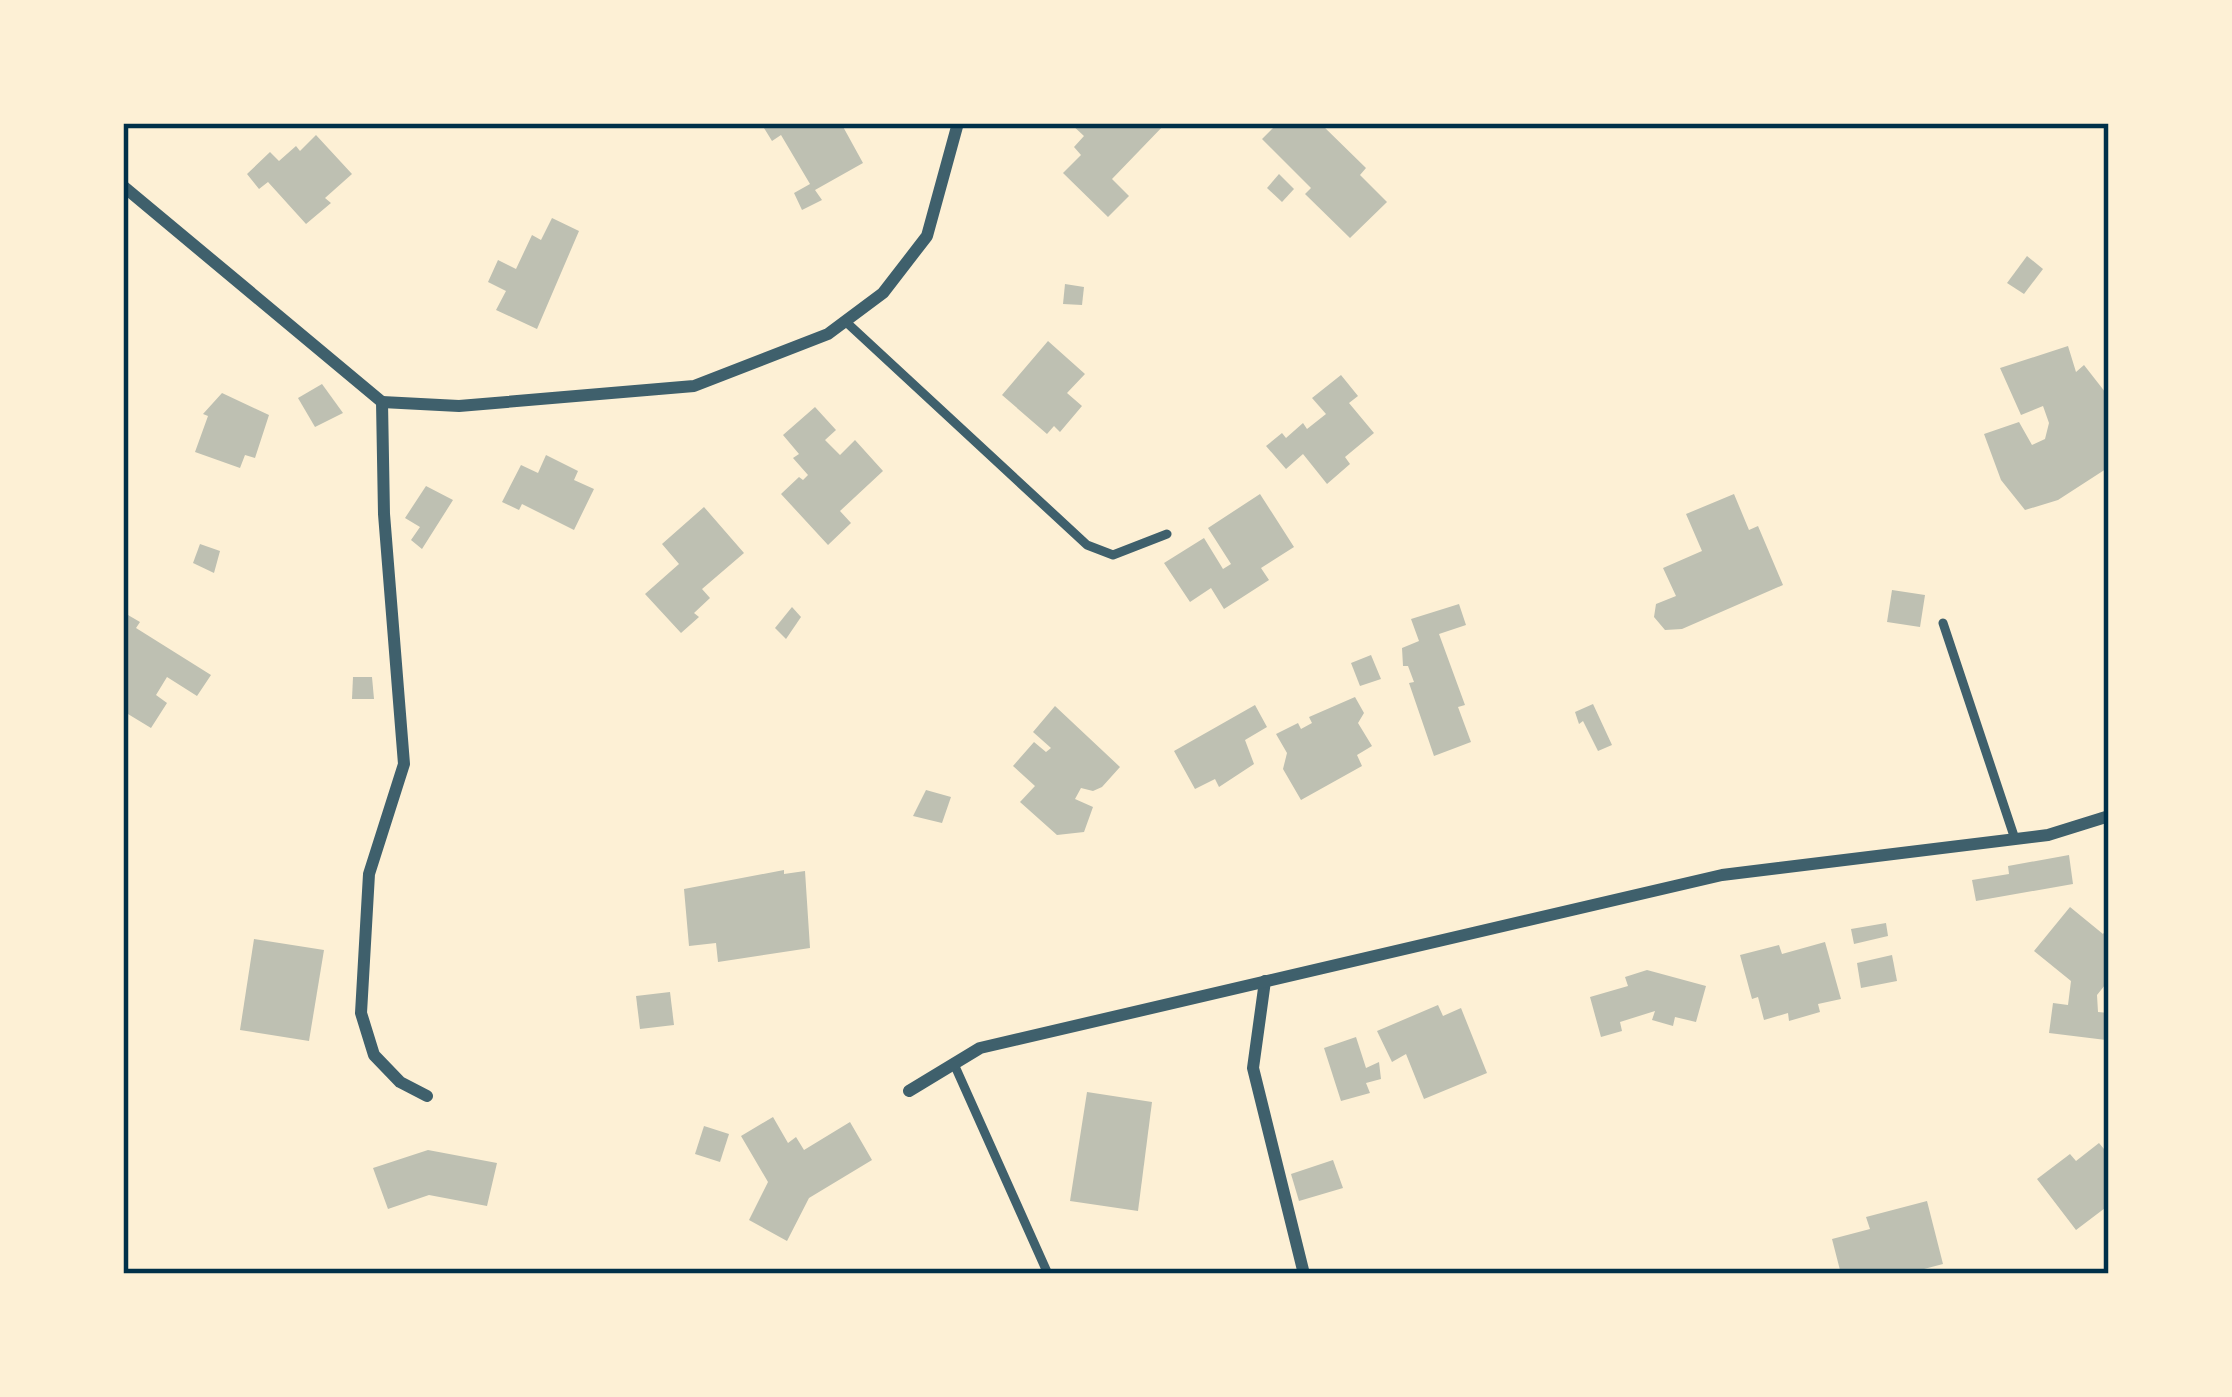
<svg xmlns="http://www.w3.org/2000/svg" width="2232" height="1397" font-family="'Fira Sans',sans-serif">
  <rect width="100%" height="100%" fill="#fdf0d5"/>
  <g fill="#bec0b2">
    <polygon points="761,123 841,123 863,163 815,190 822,200 802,210 794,193 810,184 781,135 772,141"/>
    <polygon points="1070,123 1166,123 1112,179 1129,196 1108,217 1063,173 1081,155 1074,147 1084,136"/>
    <polygon points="1278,123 1320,123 1366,168 1360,175 1387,202 1350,238 1305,194 1311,188 1262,139"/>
    <polygon points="316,135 352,174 325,198 331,203 306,224 268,182 259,189 247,174 270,152 279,161 296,146 300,151"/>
    <polygon points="1279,174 1294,189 1282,202 1267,188"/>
    <polygon points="552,218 579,231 537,329 496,310 506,291 488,282 498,260 516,269 532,235 541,240"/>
    <polygon points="2027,256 2043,269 2024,294 2007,283"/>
    <polygon points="1065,284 1084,287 1082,305 1063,304"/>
    <polygon points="1048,341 1085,374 1067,393 1082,406 1060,432 1054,426 1047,434 1002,395"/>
    <polygon points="2068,346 2076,372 2084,365 2109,397 2109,467 2058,500 2025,510 2001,480 1984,434 2019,422 2032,445 2045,439 2049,423 2043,406 2021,415 2000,368"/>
    <polygon points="1341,375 1358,396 1349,403 1374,433 1345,457 1350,464 1327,484 1303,454 1286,469 1266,446 1282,433 1286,438 1303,423 1307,429 1326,414 1312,398"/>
    <polygon points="322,384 343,413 315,427 298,398"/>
    <polygon points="222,393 269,415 255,458 245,455 240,468 195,452 208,416 203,414"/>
    <polygon points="815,407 836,430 825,440 840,455 855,440 883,471 840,511 851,523 828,545 781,494 799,477 803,480 808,475 793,458 799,454 783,435"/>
    <polygon points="546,455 578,471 574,480 594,489 574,530 522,504 519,510 502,502 521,465 538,473"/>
    <polygon points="426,486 453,500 422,549 411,540 420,527 405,518"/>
    <polygon points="1260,494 1294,547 1261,568 1269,580 1224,609 1211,588 1190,602 1164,563 1204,538 1223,569 1231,564 1208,528"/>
    <polygon points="1734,494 1749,530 1758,526 1783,585 1682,629 1665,630 1654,617 1656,604 1676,596 1663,568 1702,551 1686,514"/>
    <polygon points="704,507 744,553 702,589 710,598 694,613 699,617 681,633 645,594 679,564 662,544"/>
    <polygon points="200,544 220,551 214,573 193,563"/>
    <polygon points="1892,590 1925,595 1920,627 1887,622"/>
    <polygon points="1459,604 1466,625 1439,634 1465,705 1458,707 1471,742 1434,756 1409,683 1414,682 1408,666 1403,666 1402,648 1419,641 1411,619"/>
    <polygon points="792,607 801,617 786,639 775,628"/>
    <polygon points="128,615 140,622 136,628 211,675 197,696 167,677 156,695 167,703 151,728 123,711 123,622"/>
    <polygon points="1371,655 1381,679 1360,686 1351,663"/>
    <polygon points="353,677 372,677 374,699 352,699"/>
    <polygon points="1355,697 1364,713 1358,723 1372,746 1357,755 1362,766 1301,800 1283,769 1287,753 1276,734 1298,723 1301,729 1312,723 1309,717"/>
    <polygon points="1593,704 1612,745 1598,751 1583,721 1579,724 1575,712"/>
    <polygon points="1255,705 1267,727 1245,740 1254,764 1219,787 1215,779 1195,789 1174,751"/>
    <polygon points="1055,706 1120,767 1102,787 1093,791 1081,788 1075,799 1093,807 1084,832 1057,835 1020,802 1035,786 1013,766 1034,742 1046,752 1051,748 1033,732"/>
    <polygon points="926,790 951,797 942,823 913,816"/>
    <polygon points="2069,855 2073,884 1976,901 1972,880 2009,874 2008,866"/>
    <polygon points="784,870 784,874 805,871 810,948 718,962 716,943 689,946 684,889"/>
    <polygon points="2070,907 2103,934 2109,926 2109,980 2097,995 2098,1012 2109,1013 2106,1040 2049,1033 2053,1003 2068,1005 2071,981 2034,951"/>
    <polygon points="1886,923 1888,936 1854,944 1851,929"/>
    <polygon points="254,939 324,950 309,1041 240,1030"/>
    <polygon points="1825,942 1841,999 1818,1004 1820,1012 1789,1021 1788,1013 1764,1020 1758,997 1752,999 1740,955 1779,945 1782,954"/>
    <polygon points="1892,955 1897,981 1861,988 1857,963"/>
    <polygon points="1647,970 1706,986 1696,1022 1675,1017 1673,1026 1652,1020 1655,1011 1620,1022 1622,1031 1601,1037 1590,997 1628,986 1625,977"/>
    <polygon points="670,992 674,1025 640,1029 636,996"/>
    <polygon points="1438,1005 1443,1016 1461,1008 1487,1073 1424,1099 1406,1054 1392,1062 1377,1031"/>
    <polygon points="1356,1037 1366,1068 1379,1062 1381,1079 1366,1083 1370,1093 1341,1101 1324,1048"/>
    <polygon points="1087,1092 1152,1102 1138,1211 1070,1201"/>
    <polygon points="773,1117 788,1143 796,1137 804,1150 850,1122 872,1160 809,1198 787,1241 749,1220 768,1182 741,1136"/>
    <polygon points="704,1126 729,1134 720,1162 695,1154"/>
    <polygon points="2099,1143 2104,1149 2109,1145 2109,1205 2076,1230 2037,1179 2070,1154 2076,1161"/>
    <polygon points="428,1150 497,1163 487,1206 429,1195 388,1209 373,1168"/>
    <polygon points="1333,1160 1343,1188 1299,1201 1291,1174"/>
    <polygon points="1927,1201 1943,1264 1905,1274 1841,1274 1832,1239 1870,1229 1866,1217"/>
  </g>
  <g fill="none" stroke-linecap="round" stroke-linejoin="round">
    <g stroke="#3f606c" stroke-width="9">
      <polyline points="123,124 126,123"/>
      <polyline points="845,321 1087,545 1113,555 1167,534"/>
      <polyline points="1943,623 2015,839"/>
      <polyline points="954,1064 1048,1274"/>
    </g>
    <g stroke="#3f606c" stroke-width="12">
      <polyline points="123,186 382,402 384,514 404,764 369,874 361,1013 374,1055 400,1082 427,1096"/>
      <polyline points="382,402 459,406 694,386 828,334 883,293 927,236 958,123"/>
      <polyline points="1265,981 1253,1068 1304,1274"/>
      <polyline points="909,1091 980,1048 1722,875 2048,835 2109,816"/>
    </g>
  </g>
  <rect width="2232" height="1397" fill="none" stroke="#fdf0d5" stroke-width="252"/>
  <rect x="126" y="126" width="1980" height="1145" fill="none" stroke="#003049" stroke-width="4.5"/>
</svg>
